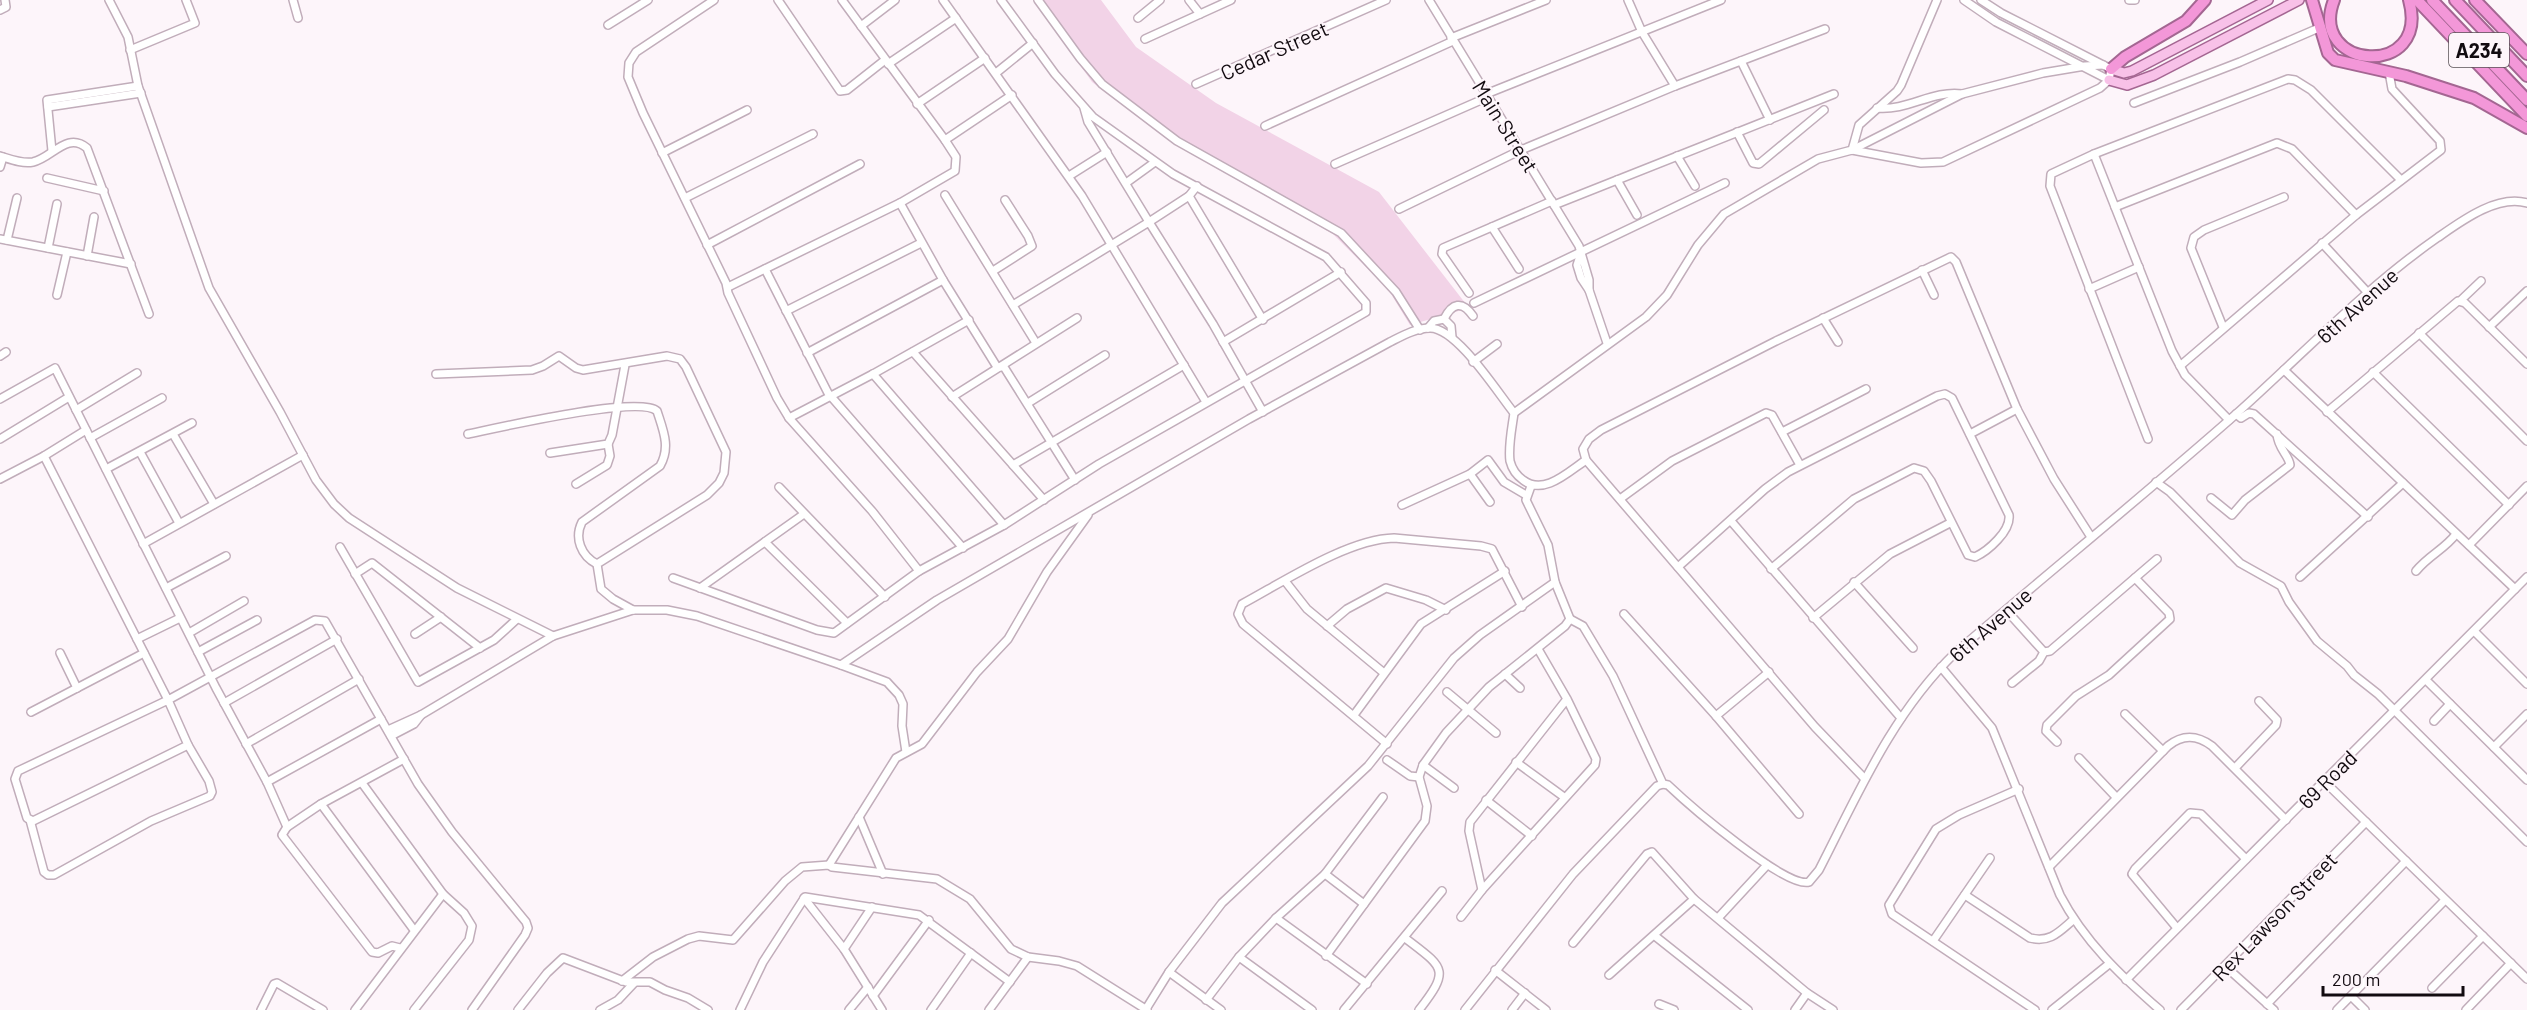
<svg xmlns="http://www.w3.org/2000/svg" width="2527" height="1010" font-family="Barlow,sans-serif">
  <rect width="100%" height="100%" fill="#fdf5fa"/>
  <polygon fill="#f2d3e7" points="1034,0 1101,0 1136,47 1216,103 1379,192 1469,308 1410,325 1388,289 1333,234 1168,140 1092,82"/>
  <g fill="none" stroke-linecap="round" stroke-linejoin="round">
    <defs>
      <g id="minor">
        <polyline points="109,0 128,37 138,86 209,288 280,412 316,480 334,504 349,518 457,588 553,636"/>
        <polyline points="293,0 298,18"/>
        <polyline points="714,0 636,52 629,63 628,77 643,113 726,283 728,293 777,398 789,418 872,511 919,571"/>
        <polyline points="778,0 840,91 847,90 885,60"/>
        <polyline points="943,0 1082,196 1206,402"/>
        <polyline points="1038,0 1080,58 1102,84 1177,141 1341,233 1396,292 1420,330"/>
        <polyline points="1189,0 1200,14"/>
        <polyline points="1429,0 1579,246 1589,280 1589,290"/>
        <polyline points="1628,0 1642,32 1675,86"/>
        <polyline points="1964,0 1996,22 2109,80"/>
        <polyline points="2129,0 2135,0"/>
        <polyline points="0,10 6,7 5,0"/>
        <polyline points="1138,18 1160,0"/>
        <polyline points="608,25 648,0"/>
        <polyline points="861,26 895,0"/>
        <polyline points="1451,38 1546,0"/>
        <polyline points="1145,39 1231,0"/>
        <polyline points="130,50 195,23 186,0"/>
        <polyline points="1741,61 1770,120"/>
        <polyline points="888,64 956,18"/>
        <polyline points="996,73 1033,43"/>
        <polyline points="1196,84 1386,0"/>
        <polyline points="1486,94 1721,0"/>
        <polyline points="2134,103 2240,62 2321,27"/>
        <polyline points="917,104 985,58"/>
        <polyline points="48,107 141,93"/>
        <polyline points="1084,108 1088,122 1149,222 1189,196 1197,186"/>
        <path d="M1877 108C1908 111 1932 90 1962 94"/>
        <polyline points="1265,126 1453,41"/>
        <polyline points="1737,132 1753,163 1759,164 1824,110"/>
        <polyline points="945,140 1012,95"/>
        <polyline points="1852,150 1921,163 1943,162 2100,88 2109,80 2111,69 2001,13 1981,0"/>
        <polyline points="1852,150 1962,94 2043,73 2085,66 2103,65"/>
        <polyline points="52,151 47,100 138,86"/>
        <polyline points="662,153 747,110"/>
        <polyline points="2094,154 2172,351 2185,375 2229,420"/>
        <path d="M0 156C10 159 22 164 33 162 52 158 67 131 87 148L149 314"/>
        <polyline points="1677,156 1695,186"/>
        <polyline points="1335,164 1488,97"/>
        <polyline points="0,167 3,157"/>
        <polyline points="1069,176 1107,152"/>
        <polyline points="47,178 104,191"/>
        <polyline points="1617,180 1637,215"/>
        <polyline points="1126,183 1155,162"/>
        <polyline points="945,195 1036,343"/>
        <polyline points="1189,196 1263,320"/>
        <polyline points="685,198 813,134"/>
        <polyline points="900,203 943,280 997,367 1004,367 1075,480"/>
        <polyline points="1554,205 1834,94"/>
        <polyline points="2115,207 2277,143 2292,149 2356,215"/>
        <polyline points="1399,209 1521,150 1675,86 1825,29"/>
        <polyline points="1492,227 1519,269"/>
        <polyline points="0,239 131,264"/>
        <polyline points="7,240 17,198"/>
        <polyline points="2322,243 2369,294"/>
        <polyline points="707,245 860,164"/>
        <polyline points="48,248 57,204"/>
        <polyline points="1581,253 1577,265 1581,278 1589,290 1607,343"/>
        <polyline points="87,256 94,217"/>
        <polyline points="765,269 828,393 963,548"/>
        <polyline points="1922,270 1934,295"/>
        <polyline points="993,271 1032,246 1028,236 1005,200"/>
        <polyline points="728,287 900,203 955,171 956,157 945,140 842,0"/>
        <polyline points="2089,289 2139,267"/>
        <polyline points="1469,293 1442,254 1443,248 1552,201"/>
        <polyline points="57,295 67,252"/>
        <polyline points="2460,301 2481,281"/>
        <polyline points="1474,303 1725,183"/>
        <polyline points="1013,305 1149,222 1213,324 1263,412"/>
        <polyline points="786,311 921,243"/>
        <polyline points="1823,318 1838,342"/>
        <path d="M1444 319C1452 303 1462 300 1473 316"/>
        <polyline points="1444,319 1451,326 1452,337"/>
        <polyline points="2223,327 2191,248 2194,237 2204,230 2284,197"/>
        <polyline points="2489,327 2527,291"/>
        <polyline points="1428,328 1434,321 1444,319"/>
        <polyline points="2419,333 2527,441"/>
        <polyline points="1223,342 1341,272"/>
        <polyline points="913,352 1044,500"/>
        <polyline points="807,353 943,280"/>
        <polyline points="0,356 6,352"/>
        <polyline points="1473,362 1497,344"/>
        <polyline points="2180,366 2356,215 2441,150 2440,141 2392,89 2389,72"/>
        <polyline points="2284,370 2515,589"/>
        <polyline points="2373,372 2509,505"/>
        <polyline points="436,374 532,370 543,366 559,356 576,368 583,370 667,356 680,359 686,367 726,452 724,473 719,483 707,495 597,564 601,589 613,599 633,610"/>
        <polyline points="873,374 1004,525"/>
        <polyline points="952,397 1077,318"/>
        <polyline points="0,399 55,368 216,688 267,782 287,827 321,804 404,759"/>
        <polyline points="1028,403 1105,355"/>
        <polyline points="76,410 137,373"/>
        <polyline points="2327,412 2458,301 2465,303 2527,364"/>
        <polyline points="1514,413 1646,317 1667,295 1698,245 1724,214 1818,159 1852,150 1859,125 1897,91 1901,85 1937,0"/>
        <polyline points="2236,414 2241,418 2249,413 2254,414 2368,517"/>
        <polyline points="789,418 873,374 969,320"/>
        <polyline points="1782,432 1866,389"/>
        <polyline points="173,434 214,504"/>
        <path d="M468 434C497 428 639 395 657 411 663 430 671 447 660 466L582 522C574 538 581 556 597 564"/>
        <polyline points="1970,434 2017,409"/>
        <polyline points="90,438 162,398"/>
        <polyline points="0,439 69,397"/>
        <polyline points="2148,439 2050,186 2051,174 2094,154 2288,79 2295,80 2311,90 2401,180"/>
        <polyline points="140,452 179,523"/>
        <polyline points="550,453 608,444 612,435 625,365"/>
        <polyline points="44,456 168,700 188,745 33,821 27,818 15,779 18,771 168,700 315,620 325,621 418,784 452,832 526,922 528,928 525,935 472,1010"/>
        <polyline points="1013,465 1184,365"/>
        <polyline points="106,469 192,423"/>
        <polyline points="1470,474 1490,502"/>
        <polyline points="0,479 44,456 86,430"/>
        <polyline points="2156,482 2170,492 2240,563 2281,586 2289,602 2317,641 2347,666 2354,675 2378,694 2527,842"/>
        <polyline points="576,484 607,465 610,456 608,444"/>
        <polyline points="779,487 885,597"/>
        <path d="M2211 498 2232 515 2245 500 2290 465C2289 455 2278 449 2277 434"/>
        <polyline points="1620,499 1672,461 1766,413 1772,415 1800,465"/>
        <polyline points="1402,505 1470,474 1488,460 1504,482 1526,495"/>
        <polyline points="1731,521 1901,718"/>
        <polyline points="765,542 847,623"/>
        <polyline points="143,544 303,455"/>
        <polyline points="2469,545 2527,486"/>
        <polyline points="340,547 418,682 494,640 517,619"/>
        <path d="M1678 567 1765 489 1788 472 1937 396 1945 394 1952 398 2009 515C2011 531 1988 551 1975 557L1968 555 1931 481 1924 471 1914 468 1854 499 1771 569"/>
        <path d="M2416 571C2429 555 2445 549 2456 534"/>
        <polyline points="355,574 372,563 480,648"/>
        <polyline points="2300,577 2403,483"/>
        <polyline points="673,578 817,630 834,633 919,571 1004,525 1099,464 1366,312 1366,303 1326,257 1173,174 1093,117 1055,74 1001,0"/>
        <polyline points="1285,581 1307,609 1384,673"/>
        <polyline points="1854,582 1913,648"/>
        <polyline points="166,588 226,556"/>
        <polyline points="700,588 804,514"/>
        <polyline points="2006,610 2044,652"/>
        <polyline points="1624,614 1716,716 1799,814"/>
        <polyline points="1813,618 1890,554 1950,523"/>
        <path d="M1570 619 1583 626 1613 676 1663 784 1668 785C1688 804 1786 889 1809 882L1819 870C1858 794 1892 714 1955 653 2048 573 2143 496 2235 415 2300 357 2365 288 2437 238 2460 222 2497 194 2527 203"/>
        <polyline points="1327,626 1347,609 1386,588 1426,600 1446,610"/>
        <polyline points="2474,631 2527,684"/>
        <polyline points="189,633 244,601"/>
        <polyline points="415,634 441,617"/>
        <polyline points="137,639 180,618"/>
        <polyline points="1538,649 1567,699 1596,759 1595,765 1482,890 1469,831 1470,822 1567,699"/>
        <polyline points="198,652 257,620"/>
        <polyline points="60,653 77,688"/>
        <polyline points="841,665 887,682 899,695 903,704 902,726 906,752"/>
        <path d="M1941 667 1992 728 2060 895C2084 941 2121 976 2160 1010"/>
        <polyline points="1505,674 1520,688"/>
        <polyline points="2426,680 2527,780"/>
        <polyline points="2012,683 2039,661 2044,652 2050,651 2157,559"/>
        <polyline points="1447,692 1496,733"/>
        <polyline points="224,703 337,639"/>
        <polyline points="31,712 144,653"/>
        <polyline points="2125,714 2163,751"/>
        <polyline points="1354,715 1421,624 1505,571"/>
        <polyline points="1716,716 1769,672"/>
        <polyline points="2434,721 2450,704"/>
        <path d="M388 730 421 715 553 636 633 610H667L697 616 841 665 937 600 1249 419 1390 342C1402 336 1416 328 1430 328 1457 328 1497 392 1514 413 1512 428 1508 446 1510 461 1512 469 1516 475 1523 480 1544 496 1568 472 1586 460"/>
        <polyline points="391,736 414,724 421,715"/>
        <polyline points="2057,742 2046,731 2047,725 2076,696 2109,675 2170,619 2169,613 2135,578"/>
        <polyline points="246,744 359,679"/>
        <path d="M1387 744 1243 624 1238 614 1242 604C1283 582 1348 539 1394 538L1481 546 1492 549 1522 607"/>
        <polyline points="2494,747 2527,714"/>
        <polyline points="2079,758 2116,797"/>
        <polyline points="1387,760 1410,776 1419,777"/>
        <polyline points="1516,762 1564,797"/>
        <polyline points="1423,765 1454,788"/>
        <polyline points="2235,768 2276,725 2277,720 2259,701"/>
        <polyline points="1864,778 1815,727 1586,460 1583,449 1589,439 1601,430 1776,341 1951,257 1956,262 2017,409 2054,479 2091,537"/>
        <polyline points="267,782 381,719"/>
        <polyline points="2325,782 2527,979"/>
        <polyline points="362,783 443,894 464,913 472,926 469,940 414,1010"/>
        <polyline points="2019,789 1959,815 1936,829 1889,905 1892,914 2035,1010"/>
        <polyline points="1486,800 1532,836"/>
        <polyline points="321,804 414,930"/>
        <polyline points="859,817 883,874"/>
        <polyline points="30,820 44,872 48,875 54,875 151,821 210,796 212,792 209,781 188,745"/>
        <polyline points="287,827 282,835 372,952 378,953 392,946 400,948"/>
        <polyline points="829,865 896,758 922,744 977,672 1008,639 1047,572 1088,515"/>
        <path d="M2049 867 2168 746C2183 734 2197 735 2212 746L2286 820"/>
        <polyline points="1325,874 1364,904"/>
        <path d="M1965 895 2030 938C2050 943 2059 932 2073 920"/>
        <polyline points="804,898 844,949 882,1010"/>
        <polyline points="1461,917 1482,890"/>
        <polyline points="1276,918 1367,984"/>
        <polyline points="1718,918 1767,865"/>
        <polyline points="2177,928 2132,874 2135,869 2190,813 2201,814 2246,859"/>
        <polyline points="1655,936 1748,1010"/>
        <path d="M1405 938C1444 968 1451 969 1419 1010"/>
        <polyline points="1933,941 1990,858"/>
        <polyline points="1573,943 1647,854 1652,852 1694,899 1807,993 1833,1010"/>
        <polyline points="844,949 872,907"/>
        <polyline points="1326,956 1425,821 1427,806 1419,777 1423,765 1446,733 1489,687 1565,626 1570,619 1555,582"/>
        <polyline points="1239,957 1312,1010"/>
        <polyline points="2225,966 2274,1010"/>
        <polyline points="1495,970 1546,1010"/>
        <polyline points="1169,972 1221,1010"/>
        <polyline points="1609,975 1694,899"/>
        <polyline points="2126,980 2527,577"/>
        <polyline points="622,981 653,957 688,939 699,936 733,940 785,881 802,867 829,865 832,867 937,879 970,899 1011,949 1028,957 1059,961 1077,966 1147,1010"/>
        <polyline points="2432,988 2483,936"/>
        <polyline points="873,996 929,920"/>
        <polyline points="2351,996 2365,1010"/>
        <polyline points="1206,1000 1239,957 1276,918 1325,874 1383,797"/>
        <polyline points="1659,1004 1674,1010"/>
        <polyline points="2267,1004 2406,861"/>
        <polyline points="1146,1009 1169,972 1222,903 1368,766 1454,658 1480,635 1555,582 1548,545 1526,500 1531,486"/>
        <polyline points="261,1010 274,984 277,983 323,1010"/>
        <polyline points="355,1010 443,894"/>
        <polyline points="518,1010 547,973 563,958 626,982 650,982 665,990 688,998 708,1010"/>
        <polyline points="600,1010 618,1000 634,983"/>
        <polyline points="740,1010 763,962 805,897 919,915 1010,982"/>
        <polyline points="849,1010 868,987"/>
        <polyline points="931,1010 971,953"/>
        <polyline points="989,1010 1028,957"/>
        <polyline points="1344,1010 1442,891"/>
        <polyline points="1465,1010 1573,874 1657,786 1663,784"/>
        <polyline points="1512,1010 1525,993"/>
        <polyline points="1795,1010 1807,993"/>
        <polyline points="2052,1010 2109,964"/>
        <polyline points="2181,1010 2366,822"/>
        <polyline points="2337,1010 2445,900"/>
        <polyline points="2466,1010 2511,963"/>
      </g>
      <g id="major">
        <polyline points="2111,69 2124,73 2132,71 2268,0"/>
        <polyline points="2109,80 2127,85 2154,75 2299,0"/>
      </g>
      <g id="highway">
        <polyline points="2312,0 2328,53 2335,60 2406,76 2474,98 2527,128"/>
        <path d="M2334 0C2307 70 2431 80 2409 0"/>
        <polyline points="2417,0 2527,116"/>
        <polyline points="2432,0 2527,100"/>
        <polyline points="2455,0 2527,76"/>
        <polyline points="2475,0 2527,54"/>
        <polyline points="2111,69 2125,57 2186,21 2205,0"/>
      </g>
    </defs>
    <use href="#minor" stroke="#c1adba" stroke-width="10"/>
    <use href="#major" stroke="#a46692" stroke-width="12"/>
    <use href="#highway" stroke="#a46692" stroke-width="14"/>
    <use href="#minor" stroke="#fff" stroke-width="7"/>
    <use href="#major" stroke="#f8c1e8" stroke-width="9"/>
    <use href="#highway" stroke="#f397d8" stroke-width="10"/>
  </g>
  <g text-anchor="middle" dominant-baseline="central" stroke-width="4.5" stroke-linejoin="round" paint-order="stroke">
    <rect fill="#fdf5fa" stroke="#585156" stroke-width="1.5" x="2449" y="33" width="60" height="34" rx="4.5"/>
    <g font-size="20" font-weight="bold" fill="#120b10">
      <text x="2479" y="50">A234</text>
    </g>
    <g font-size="21" fill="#120b10" stroke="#fdf5fa">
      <text transform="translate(1274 50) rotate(-24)">Cedar Street</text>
      <text transform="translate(1506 126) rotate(58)">Main Street</text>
      <text transform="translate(2357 305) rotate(-42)">6th Avenue</text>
      <text transform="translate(1990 624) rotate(-41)">6th Avenue</text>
      <text transform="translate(2327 779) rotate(-45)">69 Road</text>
      <text transform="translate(2274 916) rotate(-46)">Rex Lawson Street</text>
    </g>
  </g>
  <path d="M2323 986v9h140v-9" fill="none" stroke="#120b10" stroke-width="3"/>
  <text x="2332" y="986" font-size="18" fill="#120b10" stroke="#fdf5fa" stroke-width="4.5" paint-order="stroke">200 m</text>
</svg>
